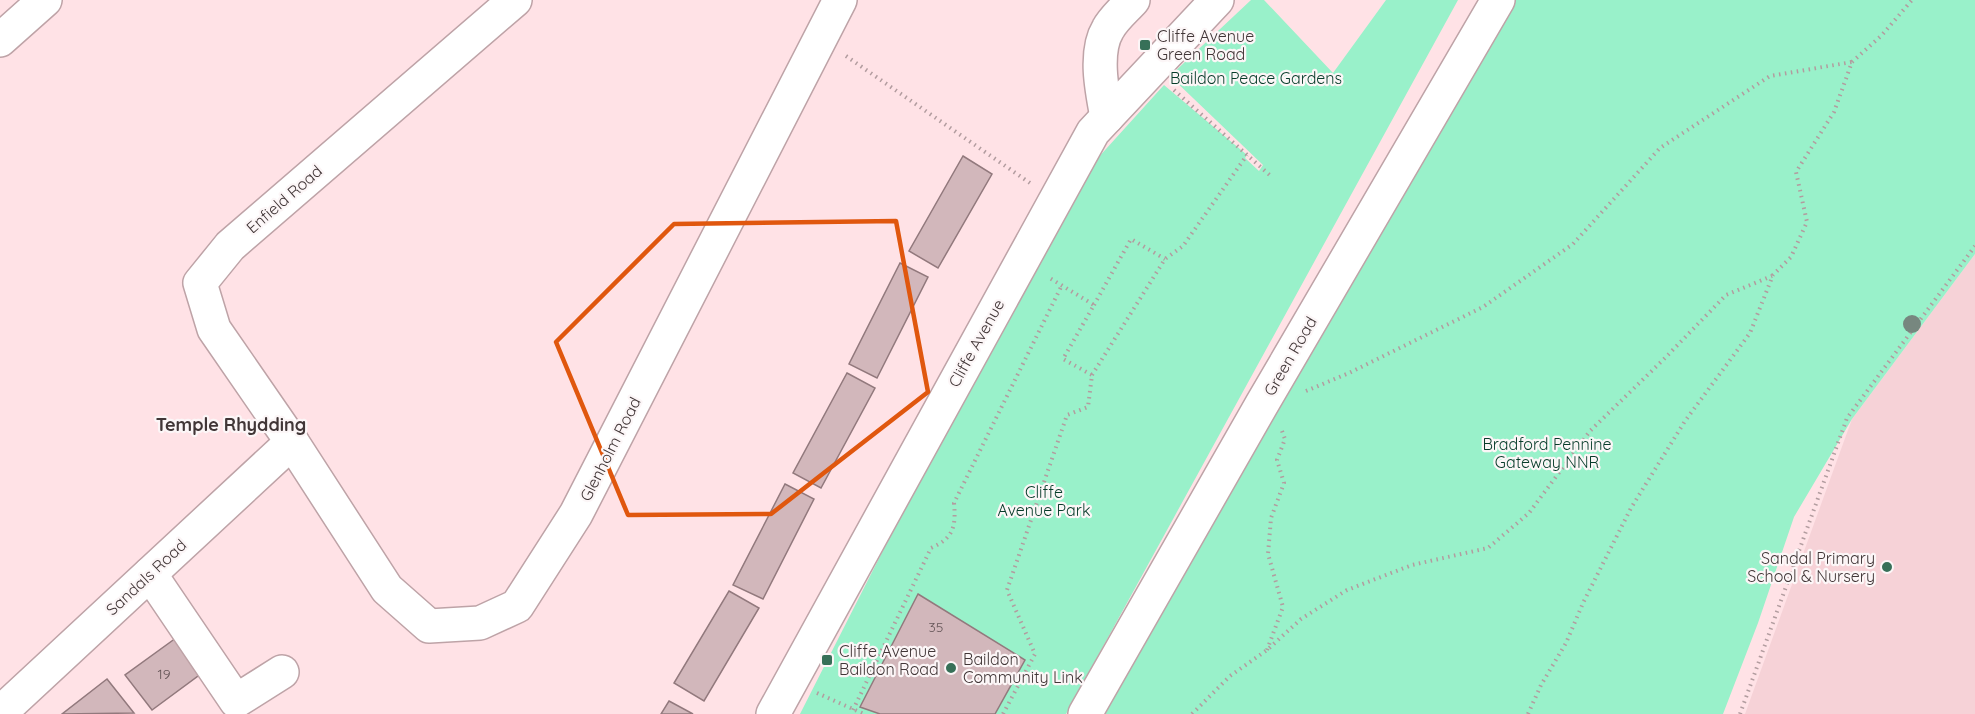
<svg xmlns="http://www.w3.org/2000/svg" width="1975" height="714" font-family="Quicksand,sans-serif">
  <rect width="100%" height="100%" fill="#ffe2e6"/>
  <polygon fill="#f6d2d7" points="1975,254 1975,714 1745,714 1852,419"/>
  <g fill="#99f1ca">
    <polygon points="1251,0 1264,0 1333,73 1386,0 1458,0 1066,714 800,714 936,446 1096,160 1164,85 1247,155 1245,158 1259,171 1263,165 1170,76"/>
    <polygon points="1503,0 1975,0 1975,254 1852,419 1794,517 1758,623 1723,714 1102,714"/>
  </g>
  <g fill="#d2b7bb" stroke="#92797d" stroke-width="1.5">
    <polygon points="963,156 992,174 938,268 909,251"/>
    <polygon points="900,263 928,277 877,378 849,364"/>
    <polygon points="847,373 875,388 821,488 793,473"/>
    <polygon points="785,484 814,499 763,599 733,585"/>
    <polygon points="729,591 759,608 704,701 674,683"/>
    <polygon points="918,594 1025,660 995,714 880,714 860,707"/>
    <polygon points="176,638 202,673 152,710 125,675"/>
    <polygon points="107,679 134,713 62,714"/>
    <polygon points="669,701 693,714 661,714"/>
  </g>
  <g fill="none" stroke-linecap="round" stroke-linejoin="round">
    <defs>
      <g id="minor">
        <polyline points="515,0 230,246 200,283 214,329 292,442 387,589 429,626 480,623 517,606 576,514 840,0"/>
        <polyline points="0,40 45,0"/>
        <path d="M1107 117C1102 91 1094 52 1108 29 1114 18 1125 9 1133 0"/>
        <polyline points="150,574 236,701 282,672"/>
        <polyline points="0,713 292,442"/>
        <polyline points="773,714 1093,132 1217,0"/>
        <polyline points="1085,714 1262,404 1498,0"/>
      </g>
    </defs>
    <use href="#minor" stroke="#bea3a7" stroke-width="36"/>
    <g stroke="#b29c9f" stroke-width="4" stroke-dasharray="1.5 4.5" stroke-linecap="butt">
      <polyline points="846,56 1030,183"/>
      <polyline points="1174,90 1272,177"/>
      <polyline points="1094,305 1131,239 1165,259"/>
      <polyline points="1092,375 1165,259 1183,246 1247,155"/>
      <polyline points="1306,391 1349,373 1483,307 1573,244 1660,148 1770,76 1852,62"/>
      <polyline points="1267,650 1283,607 1268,554 1271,518 1284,483 1277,460 1285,439 1282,431"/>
      <polyline points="817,693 864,714"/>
      <path d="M853 710 931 548C954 538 956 526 954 503L1062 285"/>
      <polyline points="1003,714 1035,654 1007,590 1067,415 1088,407 1092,375 1063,359 1094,305 1048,277"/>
      <polyline points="1192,714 1230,676 1267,650 1301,619 1347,590 1412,565 1488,548 1529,513 1590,431 1665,358 1726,295 1772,276"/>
      <polyline points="1528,714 1541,685 1566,643 1583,603 1631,508 1685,421 1750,333 1773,275 1791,257 1807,222 1796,172 1834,112 1852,62 1882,35 1912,0"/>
      <polyline points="1740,714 1847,418 1975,246"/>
    </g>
    <use href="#minor" stroke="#fff" stroke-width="33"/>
  </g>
  <circle fill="#77877f" cx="1912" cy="324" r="9"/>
  <path fill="none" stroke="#e0570e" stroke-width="4.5" stroke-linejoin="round" d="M896 221 928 392 771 514 628 515 556 342 674 224Z"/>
  <g fill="#377058" stroke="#fcf6f7" stroke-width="2">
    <rect x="1139" y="39" width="12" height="12" rx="3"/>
    <circle cx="1887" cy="567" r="6"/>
    <rect x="821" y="654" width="12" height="12" rx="3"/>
    <circle cx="951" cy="668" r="6"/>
  </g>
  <g text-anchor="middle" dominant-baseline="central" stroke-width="4.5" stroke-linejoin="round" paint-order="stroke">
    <g font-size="14" fill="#655658">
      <text x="936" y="627">35</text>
      <text x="164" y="674">19</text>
    </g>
    <g font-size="16" fill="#413637" stroke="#fcf6f7" text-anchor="start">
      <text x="1157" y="36">Cliffe Avenue<tspan x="1157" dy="18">Green Road</tspan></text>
      <text x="1875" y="558" text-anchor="end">Sandal Primary<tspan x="1875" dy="18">School &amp; Nursery</tspan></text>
      <text x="839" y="651">Cliffe Avenue<tspan x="839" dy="18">Baildon Road</tspan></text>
      <text x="963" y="659">Baildon<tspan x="963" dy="18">Community Link</tspan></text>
    </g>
    <g font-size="16" fill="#073c2a" stroke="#fcf6f7">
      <text x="1256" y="78">Baildon Peace Gardens</text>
      <text x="1547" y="444">Bradford Pennine<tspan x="1547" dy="18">Gateway NNR</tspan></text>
      <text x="1044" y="492">Cliffe<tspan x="1044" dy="18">Avenue Park</tspan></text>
    </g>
    <g font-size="16" fill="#413637" stroke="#fcf6f7">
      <text transform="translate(284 199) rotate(-41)">Enfield Road</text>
      <text transform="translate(976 343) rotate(-61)">Cliffe Avenue</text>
      <text transform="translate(1290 356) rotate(-60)">Green Road</text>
      <text transform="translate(610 449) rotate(-63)">Glenholm Road</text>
      <text transform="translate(146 577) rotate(-43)">Sandals Road</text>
    </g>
    <g font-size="18" font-weight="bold" fill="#413637" stroke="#fcf6f7">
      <text x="231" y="424">Temple Rhydding</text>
    </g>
  </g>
</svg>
